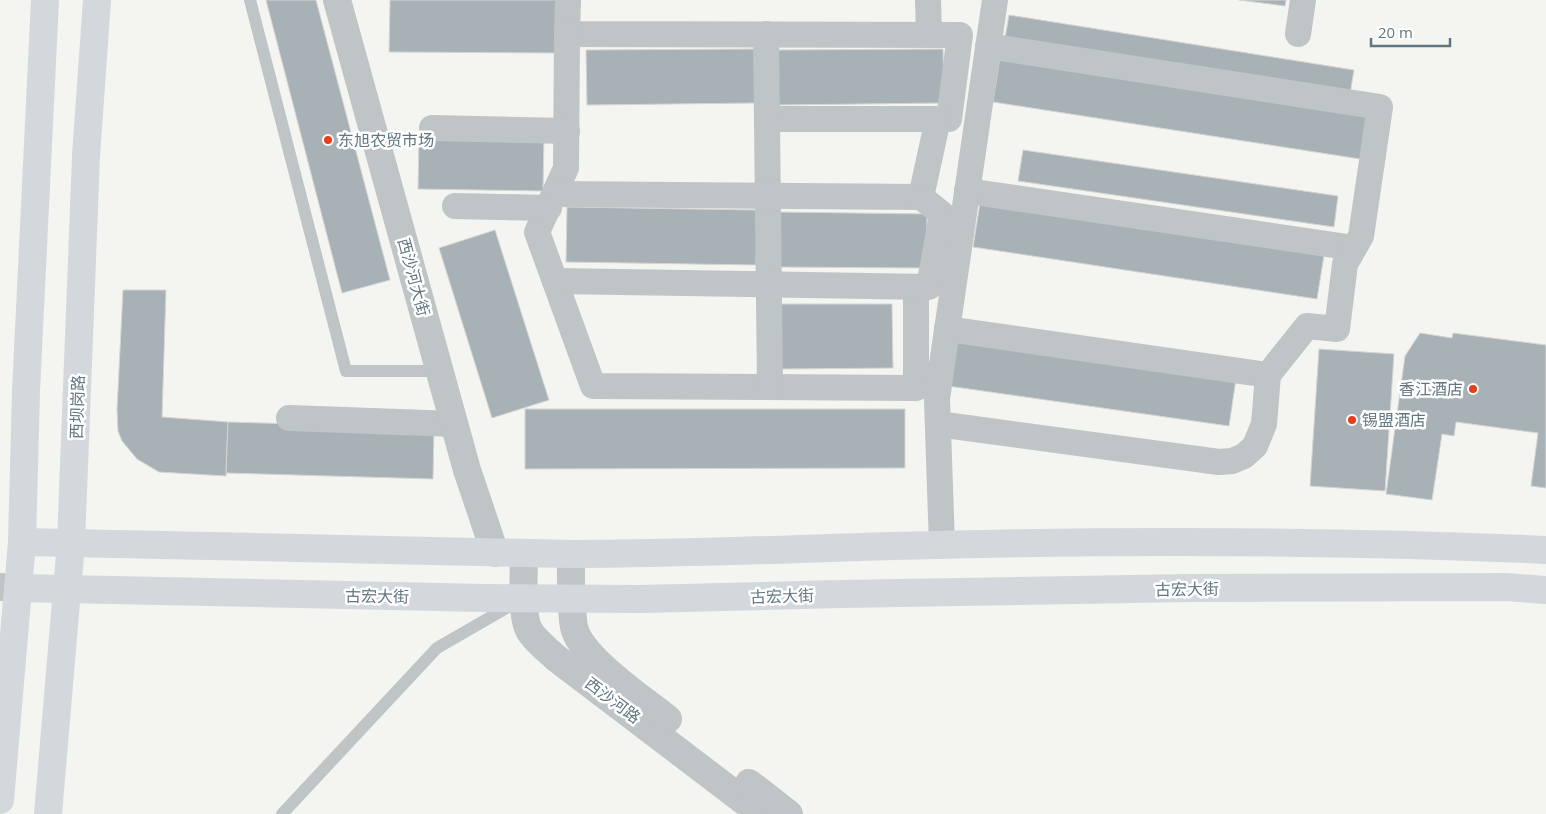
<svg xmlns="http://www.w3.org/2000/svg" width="1546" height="814" font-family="'Open Sans','Noto Sans SC',sans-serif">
  <rect width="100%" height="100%" fill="#f4f4f0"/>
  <g fill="#a8b1b5" stroke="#d5d5d3">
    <polygon points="266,0 316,0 390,280 342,293"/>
    <polygon points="390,0 558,0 557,53 389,52"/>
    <polygon points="1239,0 1286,0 1285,6"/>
    <polygon points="1009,15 1354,70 1350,94 1005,38"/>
    <polygon points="754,49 755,103 587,105 586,50"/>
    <polygon points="943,49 944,103 776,105 776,50"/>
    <polygon points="1000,56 1367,112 1360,159 993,102"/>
    <polygon points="419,135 544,137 543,191 418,189"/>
    <polygon points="1023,150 1338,196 1334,227 1018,181"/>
    <polygon points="980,203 1324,255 1317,299 973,247"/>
    <polygon points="567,207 757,210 756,265 566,262"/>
    <polygon points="778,212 927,214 926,268 777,267"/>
    <polygon points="495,230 549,400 492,418 439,248"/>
    <polygon points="123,290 166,290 162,417 228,422 226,476 159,472 137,459 122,441 118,431 117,410"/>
    <polygon points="780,304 892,304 893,368 781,369"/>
    <polygon points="1420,333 1452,338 1453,333 1546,345 1546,488 1531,486 1538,433 1456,422 1454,436 1442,434 1432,500 1386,494 1405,356"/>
    <polygon points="955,338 1236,379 1229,426 948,386"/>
    <polygon points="1319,349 1394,354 1385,491 1310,486"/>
    <polygon points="525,409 905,409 905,468 525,469"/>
    <polygon points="228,422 434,428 433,479 226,473"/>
  </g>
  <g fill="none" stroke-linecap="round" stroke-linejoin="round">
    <g stroke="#bfc4c6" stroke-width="12">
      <polyline points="250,0 346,371 439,371"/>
      <polyline points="282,814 437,648 515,603"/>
    </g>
    <g stroke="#bfc4c6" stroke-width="26">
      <polyline points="568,0 567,34 960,35 949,119 767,119"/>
      <polyline points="928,0 929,35"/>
      <polyline points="567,34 566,168 537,232 593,386 916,388 916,287"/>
      <polyline points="766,34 770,387"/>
      <polyline points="1298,34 1303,0"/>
      <polyline points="432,128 567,131"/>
      <polyline points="967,191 1354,248"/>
      <polyline points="555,194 921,197 938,119"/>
      <polyline points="455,206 549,208"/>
      <polyline points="555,281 929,287 942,214 921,197"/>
      <polyline points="947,329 1268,375"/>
      <polyline points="289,418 454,424"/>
      <polyline points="938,424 1219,462 1232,461 1244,456 1255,446 1264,424 1268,375 1307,326 1337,329 1345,264 1361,236 1380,107 988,46"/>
      <polyline points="942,546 937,399 995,0"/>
    </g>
    <g stroke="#bfc4c6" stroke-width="28">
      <polyline points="337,0 467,470 495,553"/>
      <path d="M524 553C524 572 521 616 529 630 535 641 547 649 556 658L761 814"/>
      <path d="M571 554C571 578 570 603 574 627 580 657 643 699 668 719"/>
      <polyline points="0,587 18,588"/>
      <polyline points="749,783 789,814"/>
    </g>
    <g stroke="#d2d8dc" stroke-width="28">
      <path d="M22 542 571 554C678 554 786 549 894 546 1111 540 1329 540 1546 550"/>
      <polyline points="18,588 485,598 641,599 841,594 1190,588 1506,587 1546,590"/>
      <polyline points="0,800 22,542 26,391 45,0"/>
      <polyline points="48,814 71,543 86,156 97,0"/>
    </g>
  </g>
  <g fill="#ea3d1a" stroke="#fff" stroke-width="2">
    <circle cx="328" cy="140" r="5"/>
    <circle cx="1473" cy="389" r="5"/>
    <circle cx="1352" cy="420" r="5"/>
  </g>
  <g text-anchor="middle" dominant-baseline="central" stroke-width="5" stroke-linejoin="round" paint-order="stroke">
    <g font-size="16" fill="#627682" stroke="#fff" text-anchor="start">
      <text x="338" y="140">东旭农贸市场</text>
      <text x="1463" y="389" text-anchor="end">香江酒店</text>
      <text x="1362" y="420">锡盟酒店</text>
    </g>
    <g font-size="16" fill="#627682" stroke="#fff">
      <text transform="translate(414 277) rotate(75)">西沙河大街</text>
      <text transform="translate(77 407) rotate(-88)">西坝岗路</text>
      <text transform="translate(1187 589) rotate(-1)">古宏大街</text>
      <text transform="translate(377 596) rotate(1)">古宏大街</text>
      <text transform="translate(782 596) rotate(-2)">古宏大街</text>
      <text transform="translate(613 700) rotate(37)">西沙河路</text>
    </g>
  </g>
  <path d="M1371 38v8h79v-8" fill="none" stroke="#627682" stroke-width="2.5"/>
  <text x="1378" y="38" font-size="15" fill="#627682" stroke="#ffffff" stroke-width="4" paint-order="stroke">20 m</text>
</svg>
